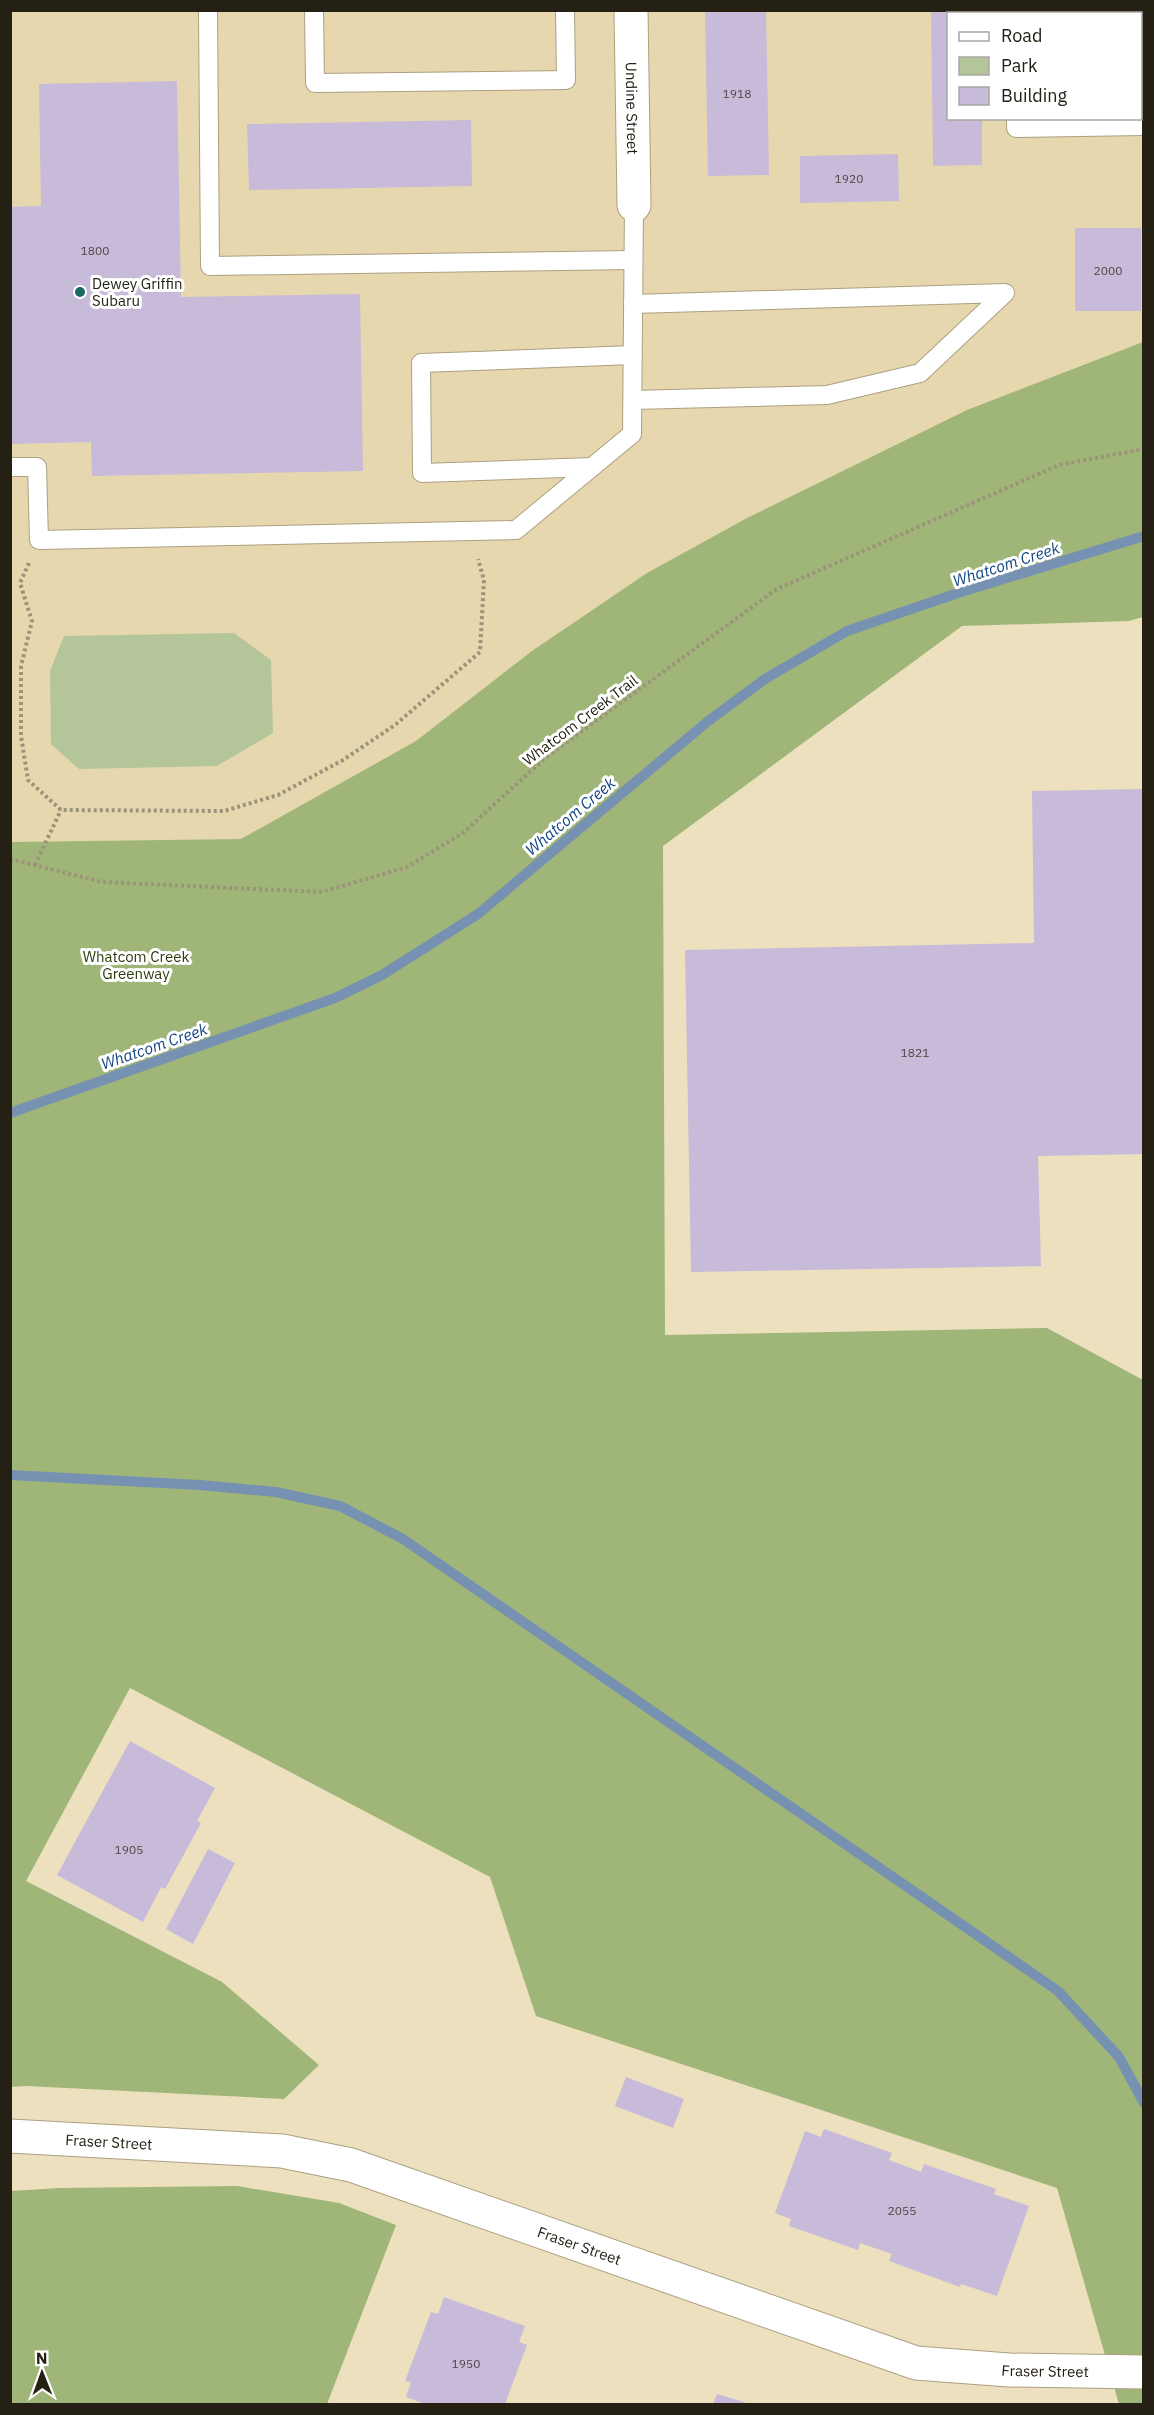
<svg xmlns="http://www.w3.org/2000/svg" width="1154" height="2415" font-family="'IBM Plex Sans',sans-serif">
  <rect width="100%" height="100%" fill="#ece0bf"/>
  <path fill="#e6d7af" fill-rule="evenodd" d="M10 11H1143V439L411 837 11 842ZM948 14H1140V118H948Z"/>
  <polygon fill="#b4c599" points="234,633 271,660 273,733 217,766 79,769 51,744 50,671 64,636"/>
  <g fill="#9fb678">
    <polygon points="1143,342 1143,617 1129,621 962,626 663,846 665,1335 1047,1328 1143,1380 1143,2404 1119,2404 1057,2188 536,2016 490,1877 130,1688 26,1881 222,1982 319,2065 284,2099 26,2086 11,2087 10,842 241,839 416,741 532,651 647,573 747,518 967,410"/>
    <polygon points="237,2186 339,2203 396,2225 327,2404 11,2404 11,2191 60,2188"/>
  </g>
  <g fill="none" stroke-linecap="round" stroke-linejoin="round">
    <g stroke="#7691b2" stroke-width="10">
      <polyline points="10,1113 335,998 382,975 478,914 707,722 765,679 847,631 958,593 1144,536"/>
      <polyline points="10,1475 200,1485 276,1492 340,1506 403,1539 1058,1991 1119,2057 1144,2103"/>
    </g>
  </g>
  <g fill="#c8bad9">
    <polygon points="705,10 766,10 769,175 708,176"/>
    <polygon points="931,10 981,10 981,14 948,14 948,118 982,118 982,165 933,166"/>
    <polygon points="177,81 181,297 360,294 363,471 92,476 91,442 10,444 10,207 41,206 39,84"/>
    <polygon points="471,120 472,186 249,190 247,124"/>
    <polygon points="898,154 899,201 800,203 800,156"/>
    <rect x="1075" y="228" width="66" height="83"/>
    <polygon points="1144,789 1144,1154 1038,1156 1041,1266 691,1272 685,950 1034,943 1032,791"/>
    <polygon points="130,1741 215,1788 197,1821 201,1823 165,1889 161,1887 143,1922 57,1875"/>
    <polygon points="208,1849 235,1863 193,1944 166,1929"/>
    <polygon points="626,2077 684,2099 673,2128 615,2106"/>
    <polygon points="824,2129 892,2153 889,2160 921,2172 924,2164 996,2189 994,2194 1029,2206 997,2296 961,2284 960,2287 889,2261 892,2254 860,2243 858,2250 789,2226 791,2219 775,2213 805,2131 821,2137"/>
    <polygon points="444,2297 525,2326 519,2342 527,2345 505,2404 425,2404 406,2397 411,2382 405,2381 431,2312 438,2314"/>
    <polygon points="717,2394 750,2404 713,2404"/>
  </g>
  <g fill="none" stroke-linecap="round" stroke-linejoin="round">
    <defs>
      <g id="service">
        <polyline points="208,10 210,266 633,260"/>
        <polyline points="314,10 315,83 566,80 565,10"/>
        <polyline points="1140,22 1144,22"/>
        <polyline points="1016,118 1016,128 1144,126"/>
        <polyline points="633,400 827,395 920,373 1005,293 633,304"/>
        <polyline points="10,467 37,467 39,540 516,530 632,434 634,205"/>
        <polyline points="592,467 422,473 421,363 633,355"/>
      </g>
      <g id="minor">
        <path id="s1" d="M631 10 634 205"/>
      </g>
      <g id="tertiary">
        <path id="s2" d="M10 2136 282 2151 351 2165 916 2363 1009 2370 1144 2372"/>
      </g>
    </defs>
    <use href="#service" stroke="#aca081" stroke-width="20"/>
    <use href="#minor" stroke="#aca081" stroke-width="35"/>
    <use href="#tertiary" stroke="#aca081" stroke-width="35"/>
    <g stroke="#9c937a" stroke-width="4" stroke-dasharray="3 3" stroke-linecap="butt">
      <polyline points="29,563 20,583 32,621 21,666 21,736 28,780 61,810 224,811 278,795 343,760 395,725 480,652 484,580 478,559"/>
      <polyline points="10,859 102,882 322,892 407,867 463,833 545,758 777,589 1059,465 1144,449"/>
      <polyline points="35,865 61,810"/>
    </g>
    <use href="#service" stroke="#fff" stroke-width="18"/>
    <use href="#minor" stroke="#fff" stroke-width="33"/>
    <use href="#tertiary" stroke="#fff" stroke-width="33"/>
  </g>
  <circle fill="#1c6865" stroke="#fff" stroke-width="2" cx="80" cy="292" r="6"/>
  <g text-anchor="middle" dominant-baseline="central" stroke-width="6" stroke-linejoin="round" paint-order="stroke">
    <g font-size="12" fill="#4e4645">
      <text x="737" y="93">1918</text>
      <text x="849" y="178">1920</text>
      <text x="95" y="250">1800</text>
      <text x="1108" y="270">2000</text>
      <text x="915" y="1052">1821</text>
      <text x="129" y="1849">1905</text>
      <text x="902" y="2210">2055</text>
      <text x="466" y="2363">1950</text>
    </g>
    <g font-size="15" fill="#252014" stroke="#fff">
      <text stroke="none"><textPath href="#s1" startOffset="98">Undine Street</textPath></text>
      <text transform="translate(580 720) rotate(-37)">Whatcom Creek Trail</text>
      <text stroke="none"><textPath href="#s2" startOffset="99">Fraser Street</textPath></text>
      <text stroke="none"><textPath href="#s2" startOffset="585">Fraser Street</textPath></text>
      <text stroke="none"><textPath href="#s2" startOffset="1071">Fraser Street</textPath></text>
    </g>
    <g font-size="15" fill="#252014" stroke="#fff" text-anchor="start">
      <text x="92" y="283">Dewey Griffin<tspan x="92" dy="17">Subaru</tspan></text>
    </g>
    <g font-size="15" fill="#2e3d0f" stroke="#fff">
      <text x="136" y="956">Whatcom Creek<tspan x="136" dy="17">Greenway</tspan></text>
    </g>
    <g font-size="16" font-style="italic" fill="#114583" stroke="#fff">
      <text transform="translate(1006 564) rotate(-18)">Whatcom Creek</text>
      <text transform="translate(570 816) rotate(-40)">Whatcom Creek</text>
      <text transform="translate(154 1046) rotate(-19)">Whatcom Creek</text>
    </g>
  </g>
  <rect width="1154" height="2415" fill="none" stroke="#252014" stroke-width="24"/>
  <rect x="947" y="12" width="195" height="108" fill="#ffffff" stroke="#a8a6a1" stroke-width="1.5"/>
  <rect x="959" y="32" width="30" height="9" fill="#ffffff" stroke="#a8a6a1" stroke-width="1.5"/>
  <text x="1001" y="42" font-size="18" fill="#252014">Road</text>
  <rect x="959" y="57" width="30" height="18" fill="#b4c599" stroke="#a8a6a1" stroke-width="1.5"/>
  <text x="1001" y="72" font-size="18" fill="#252014">Park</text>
  <rect x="959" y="87" width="30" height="18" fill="#c8bad9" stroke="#a8a6a1" stroke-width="1.5"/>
  <text x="1001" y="102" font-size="18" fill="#252014">Building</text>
  <g transform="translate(42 2373) rotate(359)" stroke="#ffffff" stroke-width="4.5" paint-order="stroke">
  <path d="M0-4.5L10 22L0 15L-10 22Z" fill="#252014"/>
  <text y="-9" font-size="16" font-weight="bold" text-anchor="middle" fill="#252014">N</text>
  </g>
</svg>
